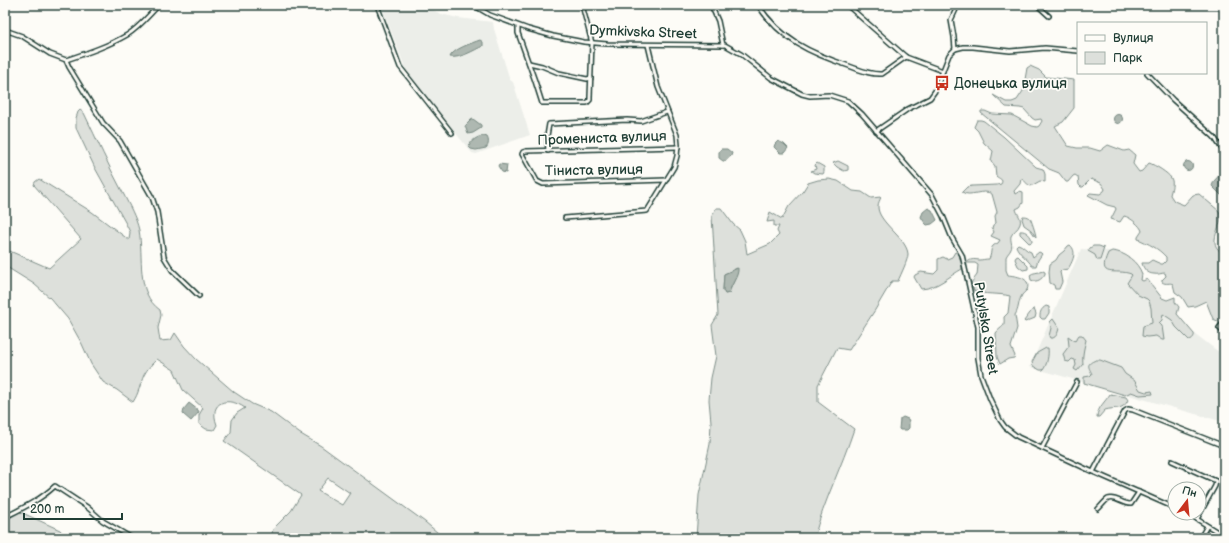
<svg xmlns="http://www.w3.org/2000/svg" width="1229" height="543" font-family="'Balsamiq Sans',sans-serif">
  <rect width="100%" height="100%" fill="#fdfcf7"/>
  <filter id="ink" filterUnits="userSpaceOnUse"><feTurbulence type="fractalNoise" baseFrequency=".025" numOctaves="2"/><feDisplacementMap in="SourceGraphic" scale="8" xChannelSelector="R" yChannelSelector="G"/><feConvolveMatrix kernelMatrix="1 2 1 2 8 2 1 2 1" color-interpolation-filters="sRGB"/></filter>
  <g filter="url(#ink)">
    <g fill="#eceee9">
      <polygon points="381,5 423,5 441,14 458,18 493,22 494,29 510,80 513,82 530,135 476,154 472,153 435,108 406,70"/>
      <polygon points="1081,249 1109,251 1119,254 1150,289 1182,329 1194,333 1224,356 1224,423 1220,421 1030,367"/>
    </g>
    <g fill="#dde0db" stroke="#7e8e88" fill-rule="evenodd">
      <path d="M1030 66 1039 70 1046 77 1074 80V108L1063 122 1055 126 1068 146 1077 148H1090L1100 151 1108 145 1124 151 1129 150 1135 155 1133 164 1139 172 1142 171 1149 163C1155 165 1168 173 1171 178 1174 183 1171 190 1170 195L1174 201 1184 205 1193 195 1199 194 1219 211C1226 226 1203 242 1224 254V318L1220 322 1213 319 1206 301 1195 306 1188 307 1182 297 1175 292 1173 284C1170 282 1166 285 1162 282V280L1166 276 1165 273C1161 273 1158 275 1154 274 1148 274 1143 269 1142 263H1148L1152 260 1161 264H1163L1166 261V257C1158 248 1149 244 1138 239V237L1142 231C1141 226 1130 217 1124 216L1120 222 1111 219 1116 209 1115 207 1107 205 1088 195 1090 193 1100 194 1104 191 1105 189 1101 183 1091 179 1083 187H1081L1079 185 1078 177 1075 175 1073 176 1068 182H1066L1059 173 1049 169 981 113V111H985L992 114 1012 115 1032 126 1037 127 1039 126 1042 121 1041 119 1035 120 1032 118 1024 109 1020 108 1006 107 993 95 1006 102H1012L1017 100 1023 91 1027 68Z"/>
      <path d="M80 110 84 113C97 140 109 167 123 193 129 205 136 217 139 230 144 257 135 292 160 310L161 315 158 328 160 341 171 340 175 333 184 346 196 359 234 392 252 404 271 412 299 433 321 446 425 522 444 538H331L325 536 324 538H271L273 529 291 511 301 495 224 441 231 432 232 420 237 413 245 408C228 396 208 401 217 425L214 430 206 429 199 424V415L203 408 183 390 174 370 157 359C152 364 147 369 144 375 140 384 139 393 133 402L117 390 103 382 91 364 82 344 68 319 50 298 34 284 5 266V249L49 268 81 239 34 185 35 182 39 179 92 212 129 240 130 232 125 222 95 168 76 128V118L78 112ZM328 478 350 493 342 505 318 491Z"/>
      <path d="M977 120H981L984 121 1004 137 1036 167 1043 169 1045 174V182L1040 181 1031 186C1026 185 1026 180 1021 179L1020 184 1014 191 1015 194 1020 191 1023 192V203L1020 207 1016 209C1017 214 1022 218 1020 224 1018 230 1013 231 1011 236 1010 241 1013 245 1011 249 1010 252 1007 254 1006 257 1006 262 1006 266 1006 270L1008 275C1015 276 1032 277 1027 290 1025 292 1022 294 1021 297 1018 303 1019 309 1015 315L1017 328 1011 347 1015 356 1014 358 1008 359 1000 364 997 357 996 333C1002 325 1005 329 1004 317L1008 313 1010 296C999 293 983 295 974 291L971 283 977 275 978 265 975 263H966C971 259 973 259 979 260 982 260 985 259 989 259 993 251 988 247 998 243L1000 240 991 236 994 232 992 228 993 225 996 223 995 216 997 212 992 194C983 188 970 198 962 192L967 187 972 186 997 185 1001 184C1004 179 999 179 996 176L995 166 991 161 993 151 984 143 978 131 974 127Z"/>
      <polygon points="838,161 848,166 848,170 844,171 837,167 833,163"/>
      <polygon points="817,163 824,167 824,172 823,174 814,173 811,171 816,169 815,165"/>
      <path d="M829 179 838 181 853 191 862 192 871 198 881 197C880 200 878 203 878 206 877 222 907 238 908 254 908 260 901 274 898 281H892L875 310 849 350 837 348 818 385V402L854 429C842 466 824 501 814 538H696L699 495 710 444 711 422 709 400 711 378 716 356 712 325 718 315 712 216 716 208H721L733 224 740 230 745 241 747 254 770 244 779 235 777 231 779 226H774V221L767 222 770 212 782 219 789 206 803 191 808 183 818 180ZM737 268C737 277 732 284 729 293L725 294 723 290 724 274Z"/>
      <path d="M1023 216C1025 216 1028 216 1030 218 1031 219 1036 234 1036 237L1035 236 1031 230 1024 225 1022 219Z"/>
      <path d="M1020 231C1026 230 1032 236 1032 242L1029 243 1020 234Z"/>
      <path d="M1018 244C1023 245 1026 251 1031 252L1033 257 1039 252 1041 253 1042 254 1038 260 1036 266H1032C1028 259 1019 254 1016 246Z"/>
      <path d="M1068 246 1070 245C1078 252 1072 262 1068 269L1062 270 1060 272 1062 282 1059 289H1055L1054 285 1050 283 1049 272 1050 264 1056 260 1059 255 1064 251Z"/>
      <polygon points="1093,246 1099,246 1104,248 1100,260 1097,260 1095,255 1088,251 1090,248"/>
      <path d="M1112 251C1125 252 1138 262 1142 274L1141 280 1143 281 1147 279 1162 298 1167 300 1175 297V302L1179 307 1177 314 1194 334C1195 336 1192 340 1189 340L1176 327 1172 320 1163 314 1162 320 1159 323 1162 326 1164 340H1162L1156 336 1147 337 1142 336 1143 326 1152 323 1151 308 1149 301 1147 299 1138 295 1127 283 1132 275 1131 274C1116 268 1096 280 1108 253Z"/>
      <path d="M955 252 959 254 962 264V269C949 276 938 288 921 289L914 277 915 275 921 272 934 274 938 270V259L943 257 947 259 952 257Z"/>
      <polygon points="1018,256 1028,266 1028,269 1023,270 1018,266 1015,259 1016,257"/>
      <path d="M1043 271 1045 272V274C1042 279 1037 283 1031 280L1030 275C1033 272 1038 273 1043 271Z"/>
      <path d="M1046 306 1049 307V313L1045 319H1042L1040 317C1040 312 1041 309 1046 306Z"/>
      <polygon points="1033,309 1034,309 1036,314 1035,318 1025,322 1024,321"/>
      <path d="M1053 319 1059 328C1058 333 1056 339 1050 338L1049 336 1051 328 1050 322Z"/>
      <path d="M1079 335H1082L1086 340C1084 348 1082 356 1083 364L1077 371 1074 369 1076 365 1075 360 1072 359 1069 362 1065 361 1063 354 1069 346 1068 336 1075 341Z"/>
      <path d="M1046 348H1048C1049 355 1047 365 1043 370H1040L1033 366 1032 362 1037 353Z"/>
      <path d="M1096 360H1100L1121 368 1125 374 1134 380 1140 390 1146 392 1152 391 1153 394 1140 395 1131 392 1125 395 1084 383V377L1090 376 1092 374C1089 367 1085 364 1096 360Z"/>
      <path d="M1110 394 1126 397 1128 400C1123 411 1115 407 1105 410L1099 417H1097C1097 408 1106 401 1110 394Z"/>
      <polygon points="16,510 60,530 67,538 5,538 5,515"/>
    </g>
    <g fill="#aeb8b1" stroke="#75877f">
      <path d="M480 40 483 42V46C474 50 460 59 450 57 453 49 472 43 480 40Z"/>
      <circle cx="1118" cy="119" r="4.5"/>
      <polygon points="473,119 481,125 481,128 473,133 468,134 465,126 471,120"/>
      <path d="M484 136 487 137C489 140 489 145 486 148L476 150 471 149 469 147C470 141 478 136 484 136Z"/>
      <polygon points="778,141 784,144 788,148 784,153 780,153 774,147 775,144"/>
      <polygon points="721,149 727,149 732,153 731,156 726,161 723,161 719,158 719,152"/>
      <circle cx="1188" cy="166" r="4.5"/>
      <polygon points="499,164 507,165 506,173 502,172 498,166"/>
      <polygon points="1224,170 1224,198 1212,186 1214,181"/>
      <polygon points="928,208 932,210 937,220 932,224 927,225 925,223 921,217 923,212"/>
      <path d="M738 268C739 276 731 284 729 293L725 294 723 290 724 274Z"/>
      <polygon points="189,403 198,410 199,412 191,421 183,414 184,409"/>
      <polygon points="903,417 908,419 909,421 909,428 907,430 900,430 899,429 900,419"/>
    </g>
    <g fill="none" stroke-linecap="round" stroke-linejoin="round">
      <defs>
        <g id="minor">
          <polyline points="377,5 400,67 452,133"/>
          <polyline points="473,5 490,15 528,29 553,36 584,42 607,44 725,45 741,54 771,78 802,94 810,96 829,95 848,101 862,114 932,195 943,216 952,238 962,255 978,327 978,358 981,375 990,399 1000,420 1005,427 1018,437 1093,472 1175,508"/>
          <polyline points="711,5 718,21 723,45"/>
          <path d="M758 5C781 40 810 53 849 66 860 70 871 75 882 74L906 57"/>
          <polyline points="847,5 906,57 943,71"/>
          <polyline points="1037,5 1049,16"/>
          <polyline points="518,26 518,33 535,81 542,103 587,103 590,100 590,97 592,43 582,5"/>
          <path d="M5 30 22 36 50 54 66 60C87 53 108 46 127 35 139 28 149 15 159 5"/>
          <polyline points="955,49 954,37 951,20 958,5"/>
          <polyline points="66,60 69,67 103,123 120,141 152,197 157,212 164,257 172,270 199,296"/>
          <polyline points="529,63 542,66 559,73 587,79 591,78"/>
          <polyline points="1147,73 1173,100 1214,137 1224,152"/>
          <polyline points="876,131 908,109 930,98 935,91 949,55 955,49 963,47 973,47 1010,51 1045,48 1078,51"/>
          <polyline points="548,151 547,136 549,124 627,120 641,121 667,112"/>
          <polyline points="666,180 543,184 537,181 522,154 523,152 526,151 678,147"/>
          <polyline points="565,218 647,211 674,167 677,156 678,145 677,135 658,87 648,45"/>
          <polyline points="1224,322 1219,328 1224,333"/>
          <polyline points="1042,448 1077,382"/>
          <polyline points="1172,461 1216,481 1215,486 1197,519"/>
          <polyline points="1093,472 1125,411 1128,409 1133,410 1224,446"/>
          <path d="M1098 509C1101 506 1105 501 1108 499 1116 496 1123 505 1131 504L1139 492"/>
          <polyline points="1187,513 1224,536"/>
          <path d="M5 517C23 508 40 500 55 486L87 507 103 521 132 538"/>
          <polyline points="1200,538 1207,526"/>
        </g>
      </defs>
      <use href="#minor" stroke="#1f3d34" stroke-width="6"/>
      <use href="#minor" stroke="#fdfcf7" stroke-width="3"/>
    </g>
  </g>
  <defs>
    <symbol id="bus-bare" viewBox="-9 -9 18 18"><path d="M-5-6H5V4H4V6H2V4H-2V6H-4V4H-5ZM-3.5-4V0h7V-4ZM-3.5 1.2v1.5H-2V1.2ZM2 1.2v1.5H3.5V1.2Z" fill="#c8321e" stroke="#fdfcf7" stroke-width="2.5" paint-order="stroke"/></symbol>
  </defs>
  <g fill-rule="evenodd">
    <use href="#bus-bare" x="931" y="72" width="22" height="22"/>
  </g>
  <g text-anchor="middle" dominant-baseline="central" stroke-width="3.5" stroke-linejoin="round" paint-order="stroke">
    <g font-size="14" fill="#1f3d34" stroke="#fdfcf7">
      <text transform="translate(643 32) rotate(2)">Dymkivska Street</text>
      <text transform="translate(602 138) rotate(-2)">Промениста вулиця</text>
      <text transform="translate(594 170) rotate(-1)">Тіниста вулиця</text>
      <text transform="translate(986 328) rotate(81)">Putylska Street</text>
    </g>
    <g font-size="14" fill="#1f3d34" stroke="#fdfcf7" text-anchor="start">
      <text x="954" y="83">Донецька вулиця</text>
    </g>
  </g>
  <rect width="1229" height="543" fill="none" stroke="#fdfcf7" stroke-width="20"/>
  <rect x="10" y="10" width="1209" height="523" fill="none" stroke="#1f3d34" stroke-width="1.5" filter="url(#ink)"/>
  <rect x="1077" y="22" width="130" height="52" fill="#fdfcf7" stroke="#a4b0a9"/>
  <rect x="1085" y="35" width="20" height="6" fill="#fdfcf7" stroke="#a4b0a9"/>
  <text x="1113" y="42" font-size="12" fill="#1f3d34">Вулиця</text>
  <rect x="1085" y="52" width="20" height="12" fill="#dde0db" stroke="#a4b0a9"/>
  <text x="1113" y="62" font-size="12" fill="#1f3d34">Парк</text>
  <g transform="translate(1187 501) rotate(16)"><circle r="19" fill="#fdfcf7" stroke="#a4b0a9"/>
  <path d="M0-3L7 15L0 10L-7 15Z" fill="#c8321e"/>
  <text y="-6" font-size="11" font-weight="bold" text-anchor="middle" fill="#1f3d34">Пн</text>
  </g>
  <path d="M24 513v6h98v-6" fill="none" stroke="#1f3d34" stroke-width="2"/>
  <text x="30" y="513" font-size="12" fill="#1f3d34" stroke="#fdfcf7" stroke-width="3" paint-order="stroke">200 m</text>
</svg>
